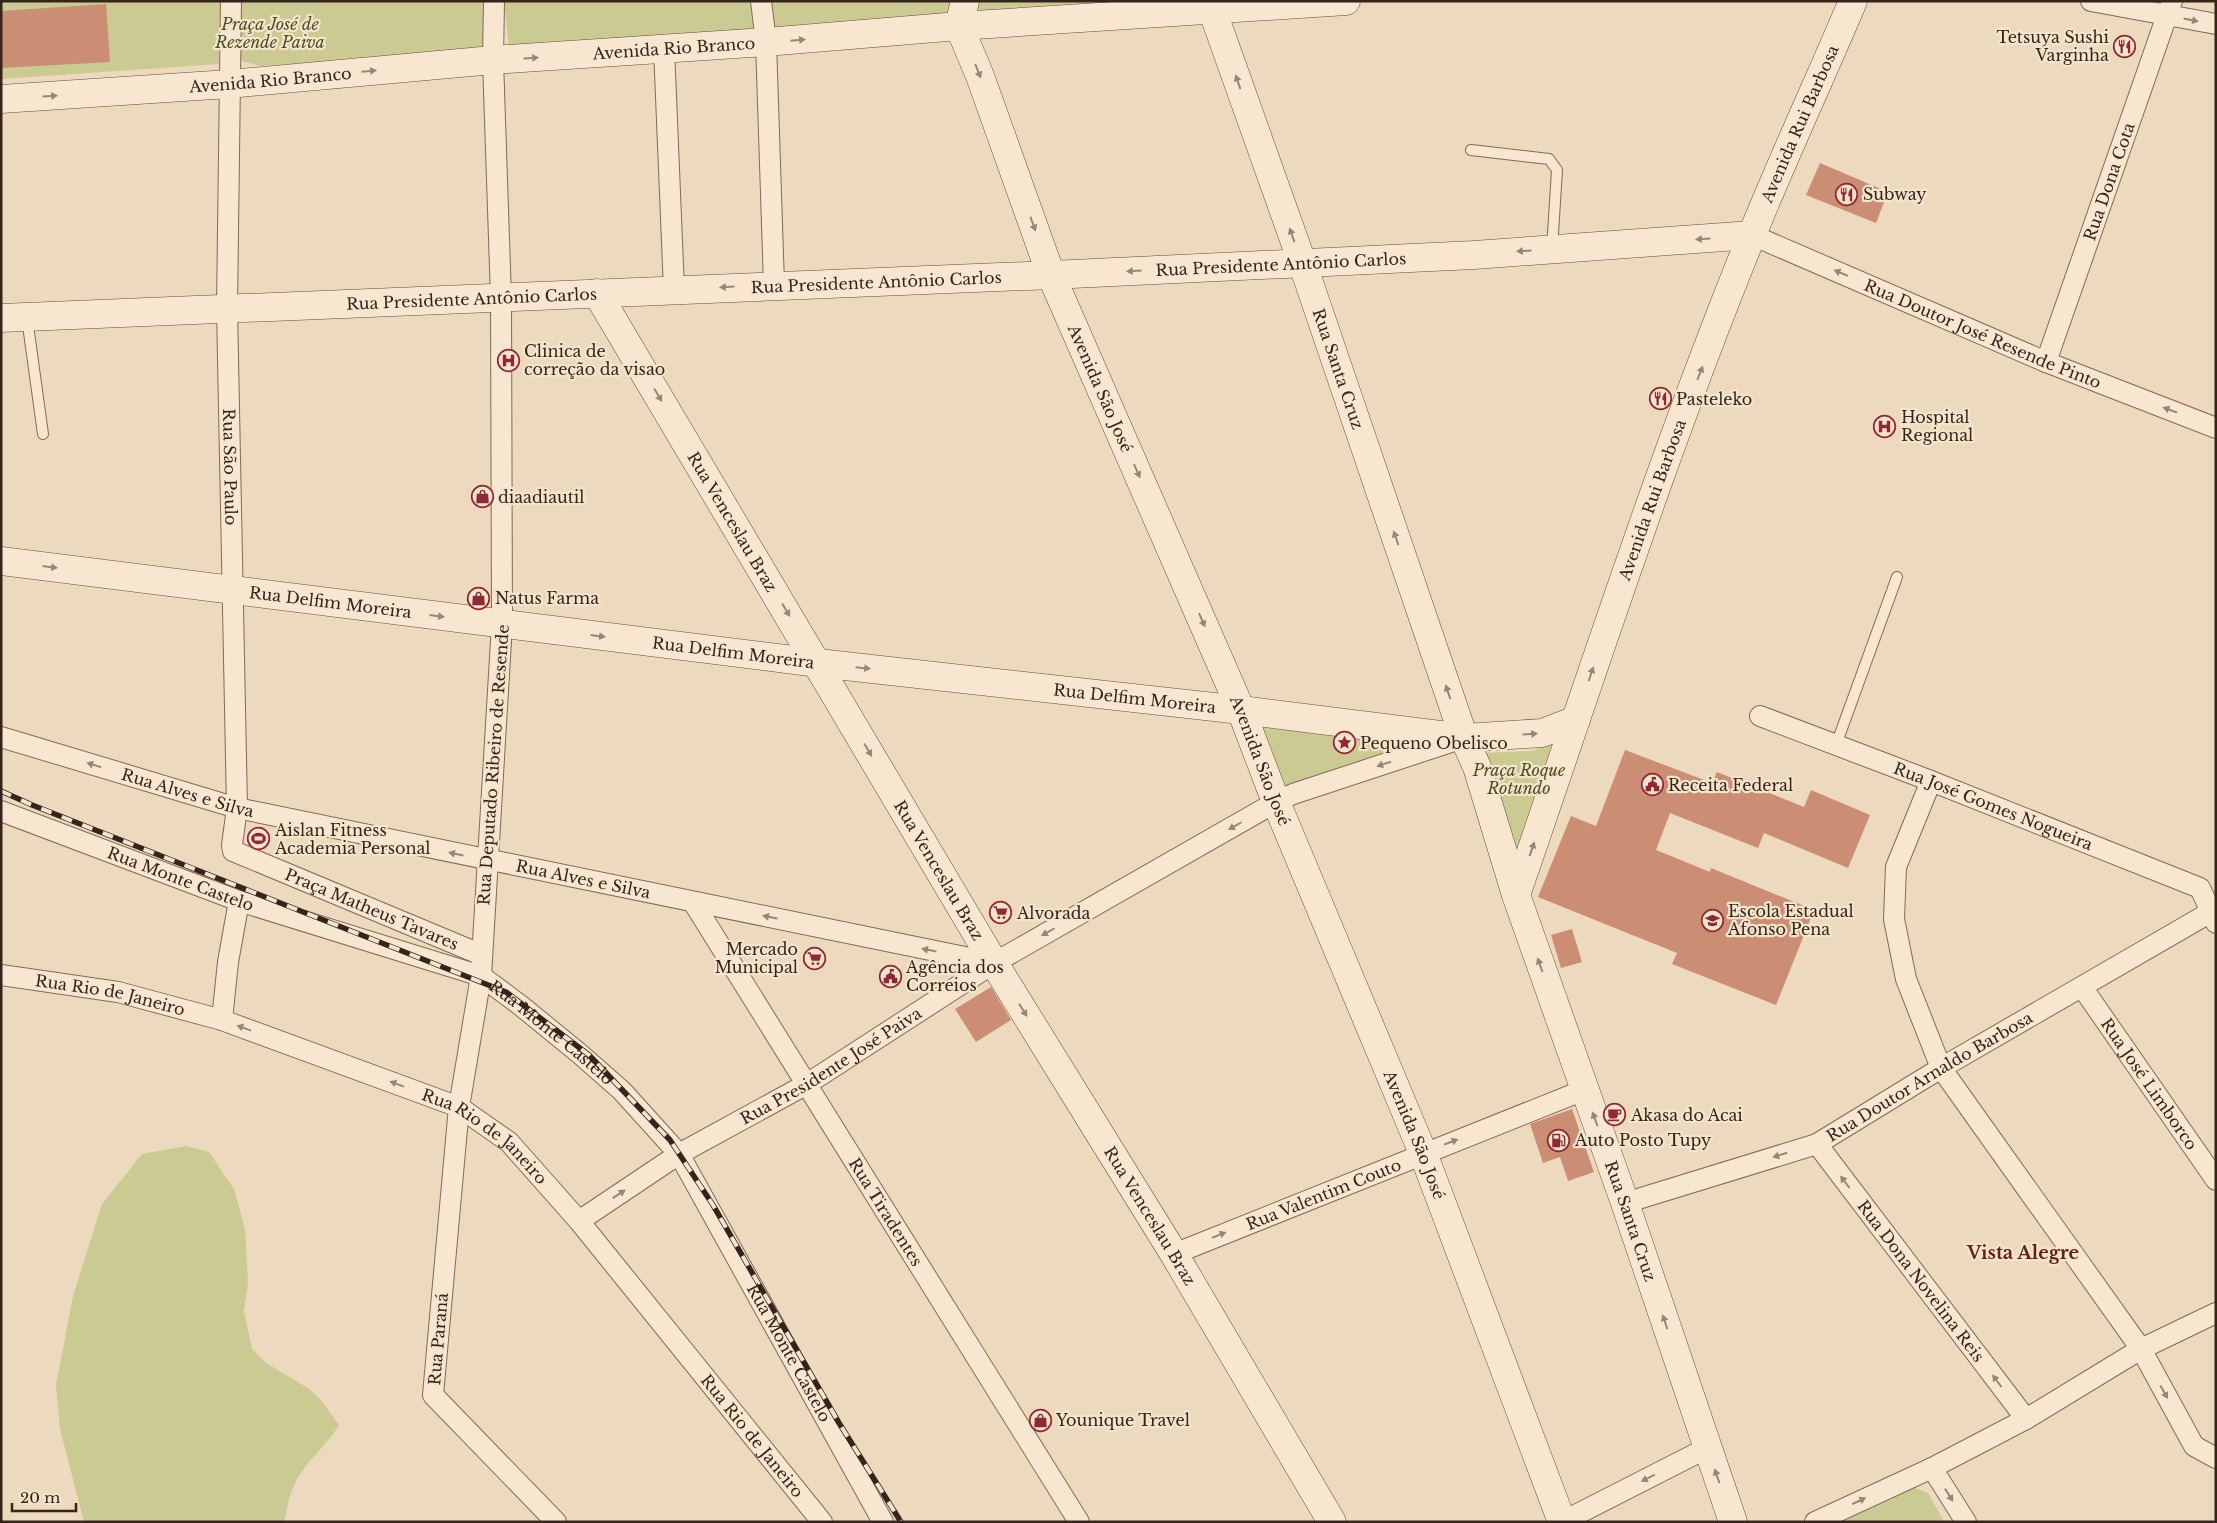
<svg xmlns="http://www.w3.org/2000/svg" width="2217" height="1523" font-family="'Libre Baskerville',serif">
  <rect width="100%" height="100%" fill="#edd9bd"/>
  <g fill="#caca92">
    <polygon points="1,1 222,1 219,64 1,79"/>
    <polygon points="239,1 491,1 491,40 473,52 260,66 238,60"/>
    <polygon points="504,1 964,1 960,16 509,48"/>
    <polygon points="973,1 1164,1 974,16"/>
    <polygon points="1252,715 1449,740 1289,792"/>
    <polygon points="1562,737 1516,868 1482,753 1532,751"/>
    <path d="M186 1146 209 1152 234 1189 245 1229 248 1283 244 1311 252 1349 266 1363 308 1388 321 1400 339 1425C326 1447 303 1463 293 1488 288 1498 287 1511 284 1522H84L60 1429 56 1385 73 1296 102 1204 142 1154Z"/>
    <polygon points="1912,1487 1928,1493 1944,1522 1834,1522"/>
  </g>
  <g fill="#cb8d73">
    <polygon points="106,4 110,62 1,68 1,11"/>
    <polygon points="1820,163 1888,192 1876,223 1806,195"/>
    <polygon points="1625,750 1712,783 1717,772 1804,807 1811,790 1870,815 1848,868 1764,833 1758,848 1670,813 1656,850 1710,872 1711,868 1814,910 1776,1005 1672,964 1677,953 1538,897 1571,816 1596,826"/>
    <polygon points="1572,929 1582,962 1561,968 1551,935"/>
    <polygon points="991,987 1011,1020 976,1042 955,1009"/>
    <polygon points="1572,1109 1594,1172 1568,1181 1560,1157 1543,1163 1530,1124"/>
  </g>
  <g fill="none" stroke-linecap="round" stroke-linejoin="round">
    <defs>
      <g id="lane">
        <polyline points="1471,150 1549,159 1557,170 1552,249"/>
        <polyline points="27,318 43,434"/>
        <polyline points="1836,745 1897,577"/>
      </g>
      <g id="street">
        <path id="s1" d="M231 1 227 308 237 808 232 845 233 851 482 955"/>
        <polyline points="494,1 493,60 501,298 502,624 481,976 459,1107 433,1395 556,1522"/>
        <polyline points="761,1 766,42 774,285"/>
        <polyline points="2091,1 2216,24"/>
        <polyline points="664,48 674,290"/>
        <path id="s2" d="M1752 235 2046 362 2216 428"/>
        <path id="s3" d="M2046 362 2172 1"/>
        <path id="s4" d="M1760 716 1931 781 2200 888 2216 923"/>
        <path id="s5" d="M1 737 237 808 994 963"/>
        <polyline points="1931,781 1896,867 1894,919 1906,979 1941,1068 2141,1349 2194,1446 2216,1458"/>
        <path id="s6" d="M1 811 239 901 481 976 520 1005 580 1054 622 1091 679 1154 883 1522"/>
        <path id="s7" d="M693 902 1079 1522"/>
        <path id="s8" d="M1 975 118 992 222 1020 459 1107 509 1142 579 1221 822 1522"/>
        <path id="s9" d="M2082 987 2216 1180"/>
        <polyline points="222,1020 228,962 239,901"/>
        <path id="s10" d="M1817 1144 2026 1419"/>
        <path id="s11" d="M1625 1203 1817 1144 1941 1068 2216 909"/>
        <path id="s12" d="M579 1221 679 1154 807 1084 994 963 1276 802 1293 794 1460 739"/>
        <path id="s13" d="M1174 1254 1584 1090"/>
        <polyline points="1932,1468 1966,1522"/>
        <polyline points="1562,1522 1707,1448"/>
        <polyline points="1815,1522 1932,1468 2026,1419 2141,1349 2216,1313"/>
      </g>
      <g id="secondary">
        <path id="s14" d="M965 1 959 26 980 76 1051 275 1241 710 1276 802 1423 1153 1562 1522"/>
        <path id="s15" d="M1209 1 1302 262 1464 738 1477 767 1516 895 1625 1203 1733 1522"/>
        <path id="s16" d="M1 99 229 84 493 60 766 42 959 26 1346 1"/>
        <path id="s17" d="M597 293 994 963 1174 1254 1332 1522"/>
        <path id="s18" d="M1 318 1051 275 1474 255 1752 235"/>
        <path id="s19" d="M1 561 818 663 1241 710 1464 738 1542 733 1576 720"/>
        <path id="s20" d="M1516 895C1592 675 1664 450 1752 235 1784 156 1820 79 1853 1"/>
      </g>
    </defs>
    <use href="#lane" stroke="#846957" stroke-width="12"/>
    <use href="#street" stroke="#846957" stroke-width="22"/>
    <use href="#secondary" stroke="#664b3a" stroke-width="29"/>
    <use href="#lane" stroke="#f8e7d0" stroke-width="10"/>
    <use href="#street" stroke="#f8e7d0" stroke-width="20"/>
    <use href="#secondary" stroke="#f8e7d0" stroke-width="28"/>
    <defs>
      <polyline id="rail" points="1,791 32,805 506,992 589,1055 670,1140 713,1205 839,1423 901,1522"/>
    </defs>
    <use href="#rail" stroke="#34241b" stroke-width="5.5"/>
    <use href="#rail" stroke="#f4e4cc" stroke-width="4" stroke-dasharray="11" stroke-linecap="butt"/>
  </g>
  <defs><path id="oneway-solid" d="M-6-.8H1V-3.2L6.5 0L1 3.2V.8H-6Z" transform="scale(1.25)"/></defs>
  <g fill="#968676">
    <use href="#oneway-solid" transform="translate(2191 20) rotate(11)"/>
    <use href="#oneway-solid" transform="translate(798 40) rotate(-5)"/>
    <use href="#oneway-solid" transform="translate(531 58) rotate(-4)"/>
    <use href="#oneway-solid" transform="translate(369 71) rotate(-5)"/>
    <use href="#oneway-solid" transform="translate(978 71) rotate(68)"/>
    <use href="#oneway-solid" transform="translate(1238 82) rotate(-109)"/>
    <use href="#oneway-solid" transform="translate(50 96) rotate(-4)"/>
    <use href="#oneway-solid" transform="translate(1033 224) rotate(70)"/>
    <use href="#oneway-solid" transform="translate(1292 235) rotate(-109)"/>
    <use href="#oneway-solid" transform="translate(1703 239) rotate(176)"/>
    <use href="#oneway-solid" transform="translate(1524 251) rotate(176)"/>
    <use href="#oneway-solid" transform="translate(1134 271) rotate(177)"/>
    <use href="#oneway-solid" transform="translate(1841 273) rotate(-157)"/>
    <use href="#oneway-solid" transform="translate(727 287) rotate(177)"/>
    <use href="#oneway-solid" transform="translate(1700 373) rotate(-69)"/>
    <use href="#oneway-solid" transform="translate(658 395) rotate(59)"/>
    <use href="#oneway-solid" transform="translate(2170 410) rotate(-159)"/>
    <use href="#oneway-solid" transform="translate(1137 471) rotate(66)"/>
    <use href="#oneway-solid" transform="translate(1396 538) rotate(-109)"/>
    <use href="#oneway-solid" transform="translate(50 567) rotate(7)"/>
    <use href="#oneway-solid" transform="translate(786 610) rotate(59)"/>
    <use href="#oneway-solid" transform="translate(437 616) rotate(7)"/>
    <use href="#oneway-solid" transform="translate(1202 620) rotate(66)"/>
    <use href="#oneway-solid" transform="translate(598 636) rotate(7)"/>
    <use href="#oneway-solid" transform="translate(863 668) rotate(6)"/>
    <use href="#oneway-solid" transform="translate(1591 674) rotate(-72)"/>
    <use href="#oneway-solid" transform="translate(1448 692) rotate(-109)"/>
    <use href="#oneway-solid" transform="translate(1530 734) rotate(-4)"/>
    <use href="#oneway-solid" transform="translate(868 750) rotate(60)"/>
    <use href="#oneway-solid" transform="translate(1384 764) rotate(162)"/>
    <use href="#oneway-solid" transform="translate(94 765) rotate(-163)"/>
    <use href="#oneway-solid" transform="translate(1235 826) rotate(150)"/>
    <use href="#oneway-solid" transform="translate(1532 849) rotate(-71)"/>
    <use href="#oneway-solid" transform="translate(456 854) rotate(-168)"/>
    <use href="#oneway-solid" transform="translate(770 917) rotate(-169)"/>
    <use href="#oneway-solid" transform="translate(1048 932) rotate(150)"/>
    <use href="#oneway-solid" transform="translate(929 950) rotate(-169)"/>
    <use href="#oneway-solid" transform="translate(1540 965) rotate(-110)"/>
    <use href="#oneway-solid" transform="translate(1023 1010) rotate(58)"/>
    <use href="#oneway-solid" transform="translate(244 1028) rotate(-160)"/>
    <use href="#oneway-solid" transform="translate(397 1084) rotate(-160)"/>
    <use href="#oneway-solid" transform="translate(1595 1119) rotate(-110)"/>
    <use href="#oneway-solid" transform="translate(1451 1142) rotate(-21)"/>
    <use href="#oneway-solid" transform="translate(1780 1155) rotate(163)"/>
    <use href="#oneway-solid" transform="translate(1845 1182) rotate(-127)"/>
    <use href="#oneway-solid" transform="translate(619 1194) rotate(-33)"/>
    <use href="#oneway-solid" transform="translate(1219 1235) rotate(-22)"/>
    <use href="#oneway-solid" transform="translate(1665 1322) rotate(-108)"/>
    <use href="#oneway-solid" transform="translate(1997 1381) rotate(-127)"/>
    <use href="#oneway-solid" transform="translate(2164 1392) rotate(61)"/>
    <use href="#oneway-solid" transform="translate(1717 1476) rotate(-109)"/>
    <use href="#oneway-solid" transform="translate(1648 1478) rotate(153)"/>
    <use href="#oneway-solid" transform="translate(1949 1495) rotate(58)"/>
    <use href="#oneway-solid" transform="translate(1859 1501) rotate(-25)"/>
  </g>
  <defs>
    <symbol id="restaurant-ring" viewBox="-11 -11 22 22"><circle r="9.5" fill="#f4e4cc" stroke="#922835" stroke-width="1.5"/><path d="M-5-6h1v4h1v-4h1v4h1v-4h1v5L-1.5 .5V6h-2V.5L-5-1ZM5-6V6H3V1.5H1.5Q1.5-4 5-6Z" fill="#922835"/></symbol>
    <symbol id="hospital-ring" viewBox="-11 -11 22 22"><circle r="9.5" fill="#f4e4cc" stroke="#922835" stroke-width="1.5"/><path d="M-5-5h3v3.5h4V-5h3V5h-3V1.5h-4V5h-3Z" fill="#922835"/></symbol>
    <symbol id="shop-ring" viewBox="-11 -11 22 22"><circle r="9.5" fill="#f4e4cc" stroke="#922835" stroke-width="1.5"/><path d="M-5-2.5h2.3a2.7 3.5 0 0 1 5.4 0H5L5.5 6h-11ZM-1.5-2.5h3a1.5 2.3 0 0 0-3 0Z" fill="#922835"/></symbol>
    <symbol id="sight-ring" viewBox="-11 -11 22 22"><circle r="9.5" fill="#f4e4cc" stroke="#922835" stroke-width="1.5"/><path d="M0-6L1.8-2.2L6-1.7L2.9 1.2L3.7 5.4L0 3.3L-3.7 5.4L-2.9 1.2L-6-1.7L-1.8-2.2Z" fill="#922835"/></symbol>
    <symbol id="civic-ring" viewBox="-11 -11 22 22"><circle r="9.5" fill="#f4e4cc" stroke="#922835" stroke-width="1.5"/><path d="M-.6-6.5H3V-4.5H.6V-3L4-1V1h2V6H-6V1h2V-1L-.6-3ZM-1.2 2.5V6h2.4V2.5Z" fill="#922835"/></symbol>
    <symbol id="stadium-ring" viewBox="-11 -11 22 22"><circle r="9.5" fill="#f4e4cc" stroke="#922835" stroke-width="1.5"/><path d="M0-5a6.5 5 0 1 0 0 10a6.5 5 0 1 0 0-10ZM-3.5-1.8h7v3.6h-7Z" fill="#922835"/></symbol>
    <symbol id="supermarket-ring" viewBox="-11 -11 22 22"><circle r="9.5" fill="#f4e4cc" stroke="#922835" stroke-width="1.5"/><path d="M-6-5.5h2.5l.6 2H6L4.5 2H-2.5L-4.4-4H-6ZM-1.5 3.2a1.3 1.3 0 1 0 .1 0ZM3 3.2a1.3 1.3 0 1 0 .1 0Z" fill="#922835"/></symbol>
    <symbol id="school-ring" viewBox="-11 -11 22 22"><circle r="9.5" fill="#f4e4cc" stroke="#922835" stroke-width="1.5"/><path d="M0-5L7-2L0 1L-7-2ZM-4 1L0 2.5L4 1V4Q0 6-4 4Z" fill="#922835"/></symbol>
    <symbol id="cafe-ring" viewBox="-11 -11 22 22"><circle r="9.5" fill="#f4e4cc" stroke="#922835" stroke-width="1.5"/><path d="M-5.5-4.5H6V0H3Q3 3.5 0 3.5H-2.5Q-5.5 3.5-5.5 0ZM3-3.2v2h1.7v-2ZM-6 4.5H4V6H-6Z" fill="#922835"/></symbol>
    <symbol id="fuel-ring" viewBox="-11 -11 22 22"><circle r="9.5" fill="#f4e4cc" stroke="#922835" stroke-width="1.5"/><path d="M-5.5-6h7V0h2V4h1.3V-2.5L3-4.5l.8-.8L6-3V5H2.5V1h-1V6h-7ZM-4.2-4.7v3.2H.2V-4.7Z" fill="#922835"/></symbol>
  </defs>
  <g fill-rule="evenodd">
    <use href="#restaurant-ring" x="2112" y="34" width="25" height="25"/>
    <use href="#restaurant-ring" x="1834" y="182" width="25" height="25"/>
    <use href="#hospital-ring" x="496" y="348" width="25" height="25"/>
    <use href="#restaurant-ring" x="1648" y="386" width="25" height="25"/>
    <use href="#hospital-ring" x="1872" y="414" width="25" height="25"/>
    <use href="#shop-ring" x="470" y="484" width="25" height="25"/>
    <use href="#shop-ring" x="466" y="586" width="25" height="25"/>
    <use href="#sight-ring" x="1332" y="730" width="25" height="25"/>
    <use href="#civic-ring" x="1640" y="772" width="25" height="25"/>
    <use href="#stadium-ring" x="246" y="826" width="25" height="25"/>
    <use href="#supermarket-ring" x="988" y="900" width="25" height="25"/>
    <use href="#school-ring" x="1700" y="908" width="25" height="25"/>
    <use href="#supermarket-ring" x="802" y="946" width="25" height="25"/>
    <use href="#civic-ring" x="878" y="964" width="25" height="25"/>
    <use href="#cafe-ring" x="1602" y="1102" width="25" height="25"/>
    <use href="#fuel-ring" x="1546" y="1128" width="25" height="25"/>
    <use href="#shop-ring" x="1028" y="1408" width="25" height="25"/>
  </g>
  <g text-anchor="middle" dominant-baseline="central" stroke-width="4.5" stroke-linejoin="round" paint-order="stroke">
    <g font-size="16" font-style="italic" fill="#4a5022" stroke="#f4e4cc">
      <text x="270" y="24">Praça José de<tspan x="270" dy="18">Rezende Paiva</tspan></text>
      <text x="1519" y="770">Praça Roque<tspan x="1519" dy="18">Rotundo</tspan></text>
    </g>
    <g font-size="16" fill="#34241b" stroke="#f4e4cc" text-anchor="start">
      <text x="2109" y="37" text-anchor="end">Tetsuya Sushi<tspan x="2109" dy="18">Varginha</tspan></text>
      <text x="1863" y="194">Subway</text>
      <text x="524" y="351">Clinica de<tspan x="524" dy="18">correção da visao</tspan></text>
      <text x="1676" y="399">Pasteleko</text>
      <text x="1901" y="417">Hospital<tspan x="1901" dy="18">Regional</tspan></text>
      <text x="498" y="497">diaadiautil</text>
      <text x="495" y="598">Natus Farma</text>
      <text x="1360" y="743">Pequeno Obelisco</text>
      <text x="1668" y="785">Receita Federal</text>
      <text x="275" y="830">Aislan Fitness<tspan x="275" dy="18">Academia Personal</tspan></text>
      <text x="1728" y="911">Escola Estadual<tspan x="1728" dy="18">Afonso Pena</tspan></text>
      <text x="1017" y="913">Alvorada</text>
      <text x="798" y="949" text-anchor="end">Mercado<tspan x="798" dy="18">Municipal</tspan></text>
      <text x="906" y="967">Agência dos<tspan x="906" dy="18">Correios</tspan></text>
      <text x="1631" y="1115">Akasa do Acai</text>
      <text x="1575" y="1140">Auto Posto Tupy</text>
      <text x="1056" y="1420">Younique Travel</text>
    </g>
    <g font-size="16" fill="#34241b" stroke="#f4e4cc">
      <text stroke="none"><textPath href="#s16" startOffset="675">Avenida Rio Branco</textPath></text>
      <text stroke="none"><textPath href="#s16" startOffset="270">Avenida Rio Branco</textPath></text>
      <text stroke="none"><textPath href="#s20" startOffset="822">Avenida Rui Barbosa</textPath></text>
      <text stroke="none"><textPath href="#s3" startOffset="191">Rua Dona Cota</textPath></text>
      <text stroke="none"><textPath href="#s18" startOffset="1281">Rua Presidente Antônio Carlos</textPath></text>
      <text stroke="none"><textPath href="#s18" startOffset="876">Rua Presidente Antônio Carlos</textPath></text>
      <text stroke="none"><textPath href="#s18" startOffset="471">Rua Presidente Antônio Carlos</textPath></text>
      <text stroke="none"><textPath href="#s2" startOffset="251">Rua Doutor José Resende Pinto</textPath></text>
      <text stroke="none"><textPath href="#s15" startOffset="390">Rua Santa Cruz</textPath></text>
      <text stroke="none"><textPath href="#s14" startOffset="415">Avenida São José</textPath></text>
      <text stroke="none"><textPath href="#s1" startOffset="466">Rua São Paulo</textPath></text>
      <text stroke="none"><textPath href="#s20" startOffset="418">Avenida Rui Barbosa</textPath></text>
      <text stroke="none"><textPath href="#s17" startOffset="266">Rua Venceslau Braz</textPath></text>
      <text stroke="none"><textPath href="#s19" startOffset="332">Rua Delfim Moreira</textPath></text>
      <text stroke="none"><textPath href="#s19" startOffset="738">Rua Delfim Moreira</textPath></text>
      <text stroke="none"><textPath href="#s19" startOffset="1142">Rua Delfim Moreira</textPath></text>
      <text stroke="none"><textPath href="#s14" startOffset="820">Avenida São José</textPath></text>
      <text transform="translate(493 765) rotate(-86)">Rua Deputado Ribeiro de Resende</text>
      <text stroke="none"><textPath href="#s5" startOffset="195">Rua Alves e Silva</textPath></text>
      <text stroke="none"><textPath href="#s4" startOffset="250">Rua José Gomes Nogueira</textPath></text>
      <text stroke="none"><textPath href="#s17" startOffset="671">Rua Venceslau Braz</textPath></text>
      <text stroke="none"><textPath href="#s6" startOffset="192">Rua Monte Castelo</textPath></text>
      <text stroke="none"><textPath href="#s5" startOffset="600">Rua Alves e Silva</textPath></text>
      <text stroke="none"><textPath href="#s1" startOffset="1001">Praça Matheus Tavares</textPath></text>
      <text stroke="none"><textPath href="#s8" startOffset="111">Rua Rio de Janeiro</textPath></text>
      <text stroke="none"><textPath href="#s6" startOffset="598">Rua Monte Castelo</textPath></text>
      <text stroke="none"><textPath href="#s12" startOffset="296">Rua Presidente José Paiva</textPath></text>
      <text stroke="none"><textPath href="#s11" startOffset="332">Rua Doutor Arnaldo Barbosa</textPath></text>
      <text stroke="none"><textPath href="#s9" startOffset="118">Rua José Limborco</textPath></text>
      <text stroke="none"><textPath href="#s14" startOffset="1225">Avenida São José</textPath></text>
      <text stroke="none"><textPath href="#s8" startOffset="516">Rua Rio de Janeiro</textPath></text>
      <text stroke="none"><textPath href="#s13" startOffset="161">Rua Valentim Couto</textPath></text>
      <text stroke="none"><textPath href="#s7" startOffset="365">Rua Tiradentes</textPath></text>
      <text stroke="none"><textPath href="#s17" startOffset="1076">Rua Venceslau Braz</textPath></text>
      <text stroke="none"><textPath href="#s15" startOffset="1291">Rua Santa Cruz</textPath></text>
      <text stroke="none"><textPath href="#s10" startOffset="172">Rua Dona Novelina Reis</textPath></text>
      <text transform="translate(438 1339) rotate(-85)">Rua Paraná</text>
      <text stroke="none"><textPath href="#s6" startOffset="1002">Rua Monte Castelo</textPath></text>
      <text stroke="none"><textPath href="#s8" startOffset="921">Rua Rio de Janeiro</textPath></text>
    </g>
    <g font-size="18" font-weight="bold" fill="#60221b" stroke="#f4e4cc">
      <text x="2023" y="1253">Vista Alegre</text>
    </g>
  </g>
  <rect width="2217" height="1523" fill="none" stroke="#34241b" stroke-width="5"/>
  <path d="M12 1503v8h64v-8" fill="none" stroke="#34241b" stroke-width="2.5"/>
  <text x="20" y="1503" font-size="15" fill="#34241b" stroke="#f4e4cc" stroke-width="4" paint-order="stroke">20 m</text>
</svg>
